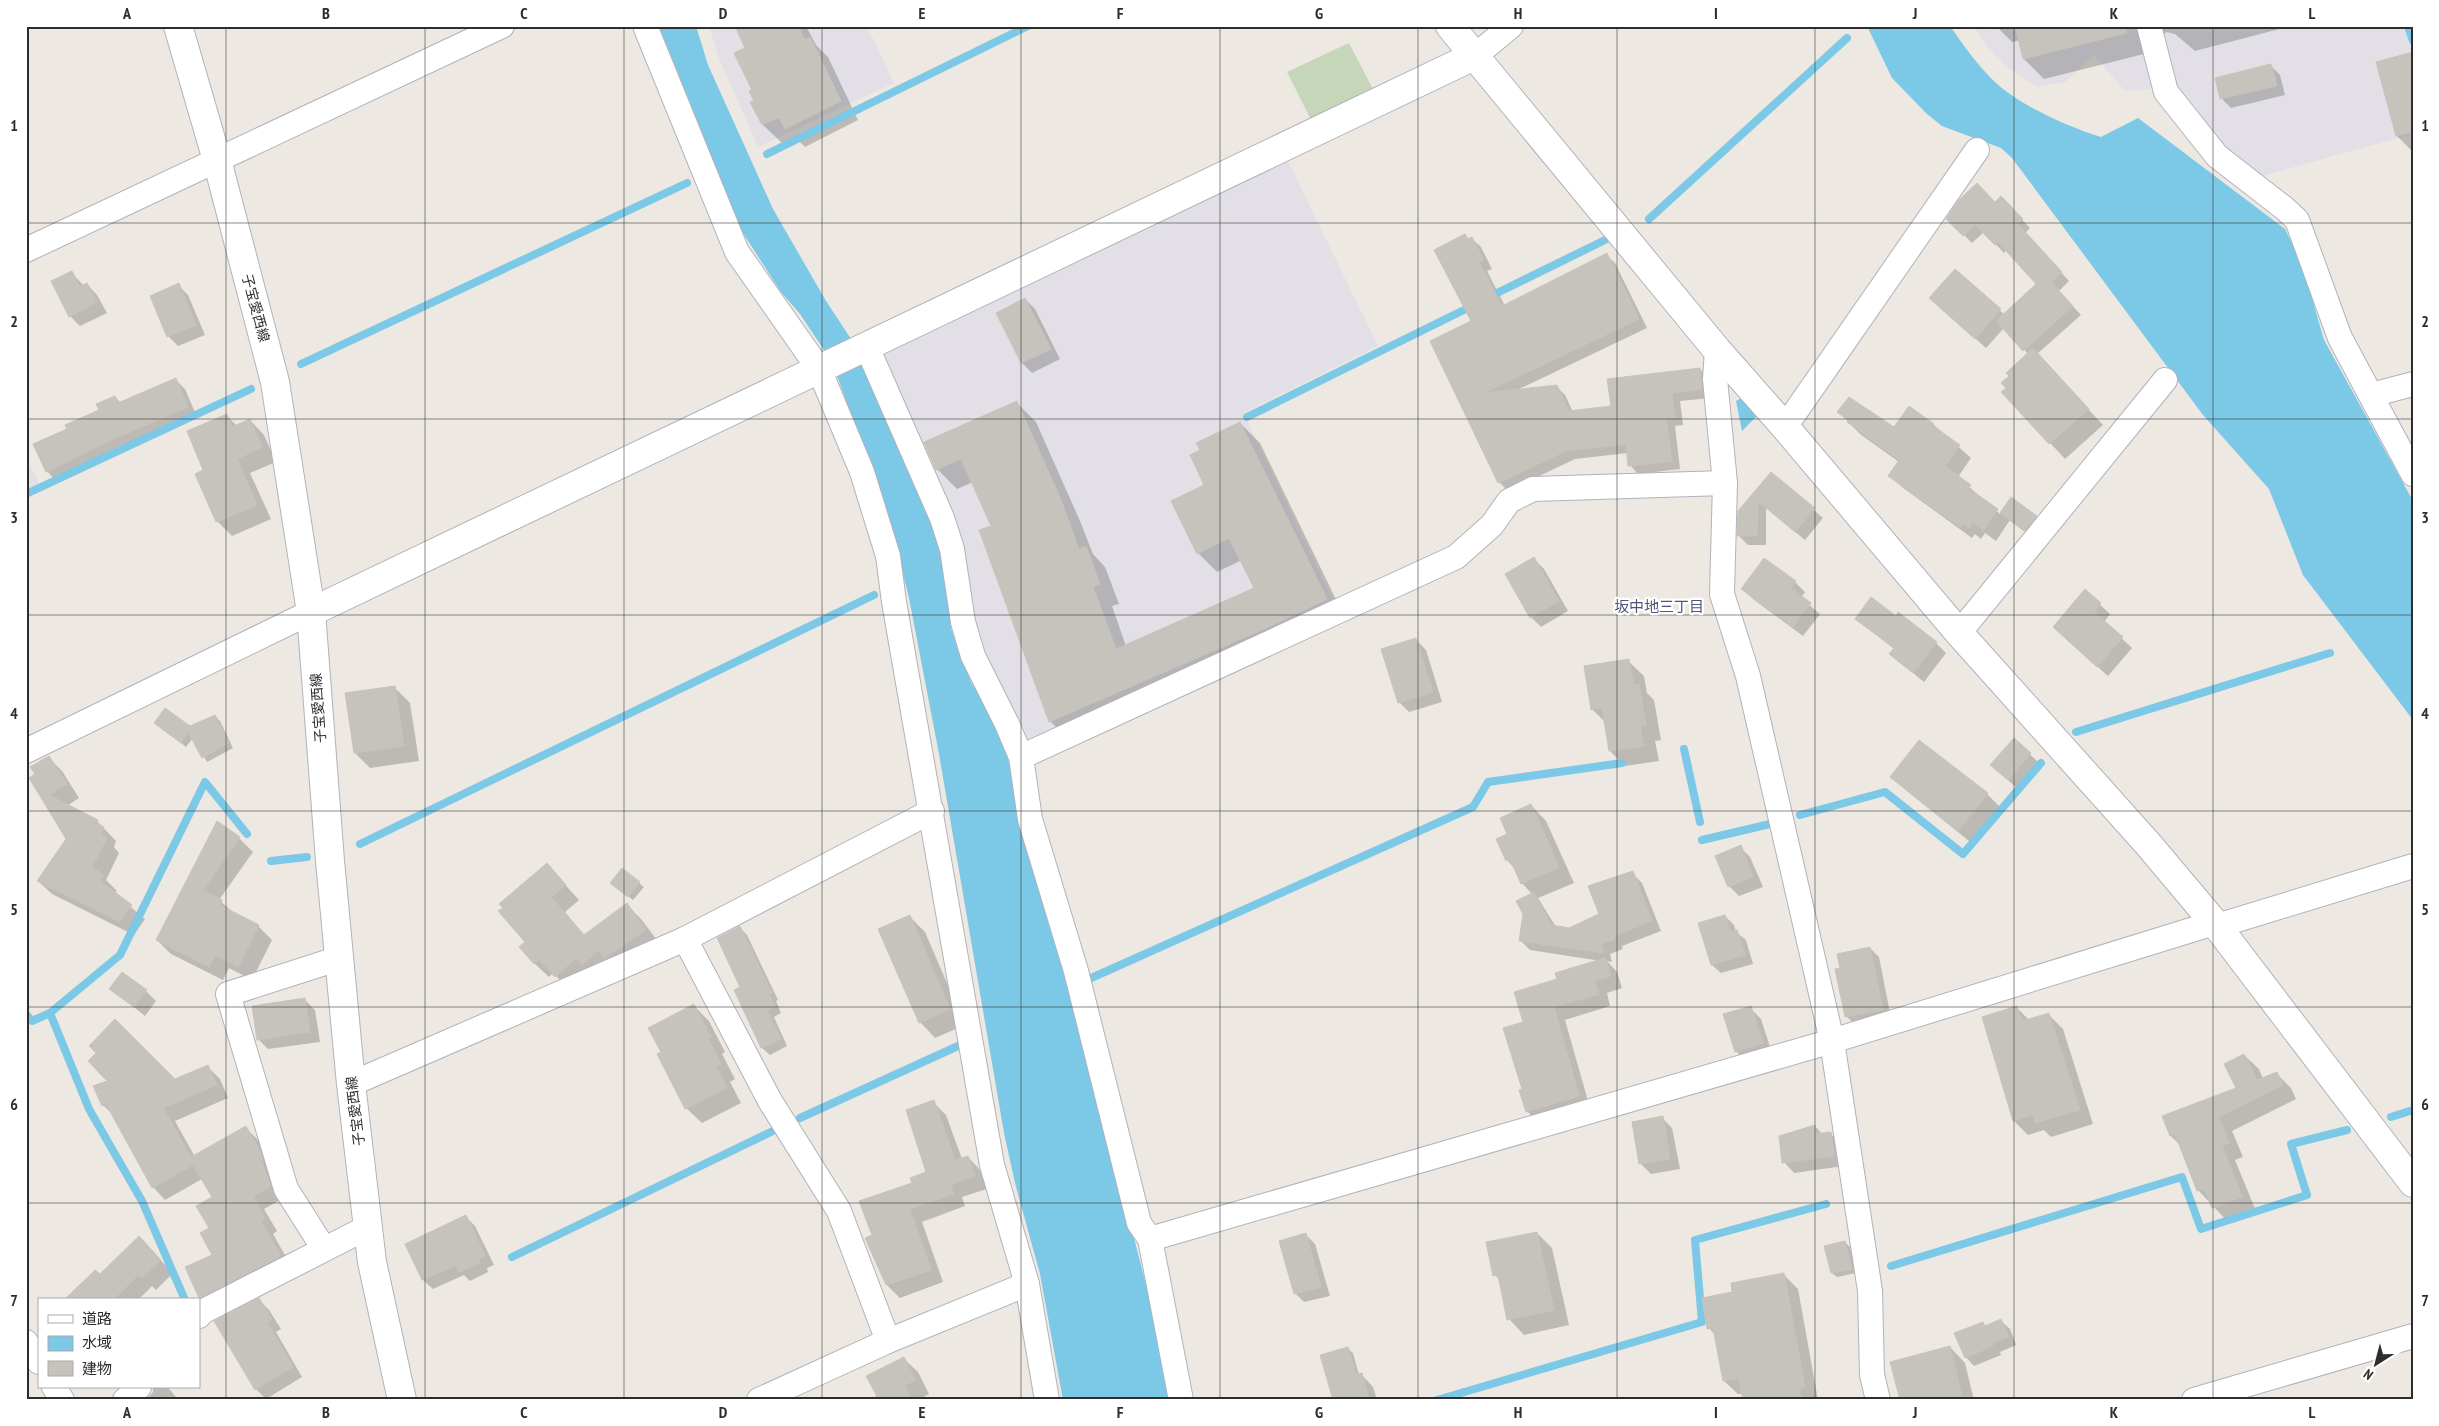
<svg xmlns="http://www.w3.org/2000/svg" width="2439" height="1426" font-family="'PT Sans Narrow','Noto Sans JP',sans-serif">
  <rect width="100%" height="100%" fill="#ede8e1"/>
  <g fill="#e2e0e6">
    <polygon points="709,26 867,26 894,83 758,147 719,58"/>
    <polygon points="1973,26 2139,26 2153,85 2147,90 2125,91 2094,55 2066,82 2037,87 2007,67 1988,48"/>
    <polygon points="2161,26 2404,26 2413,54 2413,134 2262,176 2230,153 2178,87"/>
    <polygon points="1287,159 1378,346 1243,413 1334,602 1023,749 980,655 878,356"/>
    <polygon points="26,457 41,487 26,494"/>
  </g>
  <polygon fill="#c6d6b9" points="1349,43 1376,95 1313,124 1287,72"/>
  <g fill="#7cc8e7">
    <polygon points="659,26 696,26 708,65 773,209 826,301 853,342 939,541 947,568 951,628 960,656 972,684 1005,736 1162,1347 1172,1400 1063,1400 1040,1274 1015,1183 1004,1133 939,754 909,598 898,554 872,471 832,362 800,314 781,292 741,230"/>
    <path d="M1867 26H1950C1964 46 1978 66 1996 83 2021 106 2069 127 2101 137L2138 118 2285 229 2302 264 2324 340 2413 501V720L2303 575 2269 489 2203 415 2012 158 2001 148 1942 126 1927 114 1892 78Z"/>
    <polygon points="1743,397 1757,416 1742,431 1736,401"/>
  </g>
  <g fill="#0003">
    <polygon points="736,26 806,26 816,45 828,57 858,120 805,147 795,137 782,143 763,125 752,103 756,101 747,48"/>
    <polygon points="1996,26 2291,26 2195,51 2175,34 2167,32 2160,36 2156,51 2044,79 2024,59 2020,40 2012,42"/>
    <polygon points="2413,57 2413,151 2412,151 2397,136"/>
    <polygon points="2271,66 2280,75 2285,95 2231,108 2222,99 2217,79"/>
    <polygon points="2001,198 2030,228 2025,233 2069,281 2059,291 2081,315 2037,354 2103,425 2065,459 2003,392 2028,354 2004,328 1986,348 1941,308 1955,271 2005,315 2038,285 2007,250 2004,253 1984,232 1972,243 1948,219 1996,204"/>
    <polygon points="1465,236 1469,240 1472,239 1481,247 1492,269 1487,271 1505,306 1606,255 1615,263 1647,328 1517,390 1556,386 1565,395 1573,412 1612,408 1700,369 1709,378 1710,398 1680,401 1683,425 1675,426 1680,469 1638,474 1630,465 1628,453 1575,459 1508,491 1499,482 1431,341 1472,322"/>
    <polygon points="71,272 84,286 87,284 97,295 107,313 80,326 70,316"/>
    <polygon points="178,285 188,295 205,335 178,346 168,336"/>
    <polygon points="1025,299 1035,309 1060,359 1032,373 1022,363 997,313"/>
    <polygon points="176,380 185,389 197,417 56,481 47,471 68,430 101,411 115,397 121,403"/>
    <polygon points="1017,403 1036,422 1080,521 1093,554 1105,567 1119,604 1112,606 1126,646 1256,589 1242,560 1217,572 1198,553 1206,485 1201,450 1240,423 1260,443 1345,618 1070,741 1050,721 993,526 973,482 957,489 937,469"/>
    <polygon points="1910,407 1934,425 1971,458 1958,477 2000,514 2011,499 2040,521 2030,535 2010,520 1996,541 1985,533 1981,539 1975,534 1972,538 1902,487 1890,476 1899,462 1860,434 1839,412 1894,429"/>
    <polygon points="226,415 237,426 250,420 264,435 276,462 250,473 271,519 232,536 217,521 205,471"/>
    <polygon points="1771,473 1823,518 1805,540 1766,508 1766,545 1748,545 1739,536"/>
    <polygon points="1534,559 1544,569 1568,611 1541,627 1531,617"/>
    <polygon points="1764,559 1795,582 1805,592 1801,598 1820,614 1803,636 1753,599 1743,589"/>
    <polygon points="2085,591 2110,614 2104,622 2132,648 2108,676 2064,637"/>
    <polygon points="1896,617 1936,643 1946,653 1924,682 1890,654 1894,649 1857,618"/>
    <polygon points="1416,640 1426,650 1442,702 1409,712 1399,702"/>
    <polygon points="1628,661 1644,676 1647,693 1654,700 1661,740 1655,741 1659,761 1625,766 1610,751 1605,722 1592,709"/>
    <polygon points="395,688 410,703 419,761 370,768 355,753 347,694"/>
    <polygon points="215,716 220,721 233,748 207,762 193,738 186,747 155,723 190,727"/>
    <polygon points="2014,739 2040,764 2018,789 2002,775"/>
    <polygon points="48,757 62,771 79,798 67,806 97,821 116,841 114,847 119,853 106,880 117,891 114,893 145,919 134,935 52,894 38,881 68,839 37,774"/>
    <polygon points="1892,777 1987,794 2002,809 1974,845 1907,791"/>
    <polygon points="1531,805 1546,821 1574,883 1538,898 1556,927 1569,929 1601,915 1632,873 1642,883 1661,931 1622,946 1623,949 1610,954 1612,962 1607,961 1617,972 1622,988 1607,993 1610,1006 1565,1020 1590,1108 1539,1124 1527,1111 1523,1090 1525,1023 1559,980 1601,961 1530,950 1520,940 1532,894 1522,883 1516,870 1507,860 1508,835"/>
    <polygon points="218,822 239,838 253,852 219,900 234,913 258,926 272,940 252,980 229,968 223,980 171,954 157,940"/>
    <polygon points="1740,847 1750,857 1763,887 1739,896 1729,886"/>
    <polygon points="547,865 579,900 565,912 585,936 627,905 641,919 660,944 570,990 553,973 549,977 534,963 526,942"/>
    <polygon points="639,883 644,887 633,900 617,887"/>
    <polygon points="1725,916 1734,925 1736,932 1746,940 1753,964 1721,973 1712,965"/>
    <polygon points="910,917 925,932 965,1025 935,1038 920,1022"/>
    <polygon points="740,928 747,935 778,1000 776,1001 781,1013 774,1017 787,1046 770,1055 762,1048 736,991 742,988"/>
    <polygon points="1870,948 1879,957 1891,1018 1855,1025 1846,1016 1841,969"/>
    <polygon points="111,989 146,991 156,1001 145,1016"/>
    <polygon points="305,1000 315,1010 320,1042 268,1049 258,1039"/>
    <polygon points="694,1006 709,1021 725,1052 722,1054 735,1079 730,1082 741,1103 702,1123 686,1108"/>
    <polygon points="2017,1008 2029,1020 2048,1014 2063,1029 2093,1124 2051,1137 2044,1130 2028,1135 2014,1121"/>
    <polygon points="1751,1009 1761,1019 1770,1047 1746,1062 1736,1051"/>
    <polygon points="2244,1055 2259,1069 2263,1079 2277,1074 2291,1088 2296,1099 2232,1131 2243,1157 2235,1160 2256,1211 2228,1222 2198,1190 2181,1146 2171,1136 2238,1088"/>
    <polygon points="208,1067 220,1079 228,1098 175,1121 195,1157 246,1128 258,1140 273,1168 282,1199 264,1209 277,1231 273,1234 293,1269 213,1310 200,1297 214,1255 211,1228 214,1198 202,1179 165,1200 153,1187 115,1117 103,1105 175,1081"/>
    <polygon points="933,1102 946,1115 962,1159 968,1157 980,1170 987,1189 962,1197 965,1206 922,1222 943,1282 900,1298 887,1285 873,1236 914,1183 928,1173"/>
    <polygon points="1662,1118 1672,1128 1680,1169 1651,1174 1641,1164 1633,1123"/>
    <polygon points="1815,1126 1823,1135 1831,1134 1841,1144 1844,1166 1794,1173 1784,1162"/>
    <polygon points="465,1216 475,1226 494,1265 487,1268 488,1272 470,1281 464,1275 433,1289 423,1280 407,1244"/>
    <polygon points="1537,1233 1552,1248 1569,1325 1524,1335 1509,1319 1501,1281 1495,1275"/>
    <polygon points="1306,1235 1315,1244 1330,1296 1304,1302 1295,1293"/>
    <polygon points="139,1238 173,1273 156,1290 152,1286 138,1300 66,1300 100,1276"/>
    <polygon points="1845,1242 1850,1247 1856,1273 1837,1277 1832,1273"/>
    <polygon points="1784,1275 1798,1289 1818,1400 1744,1400 1743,1394 1738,1394 1724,1381 1715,1335 1709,1328 1734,1293"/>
    <polygon points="259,1300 269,1310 281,1329 276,1332 302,1377 266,1399 256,1389"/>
    <polygon points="2001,1321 2010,1329 2016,1345 2000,1352 2001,1355 1974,1366 1966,1357 1982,1323 1986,1327"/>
    <polygon points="1950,1347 1965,1363 1974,1400 1901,1400"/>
    <polygon points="1347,1348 1353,1353 1359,1375 1361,1374 1373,1387 1377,1400 1334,1400"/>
    <polygon points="903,1358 918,1372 929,1394 918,1400 870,1400 878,1395"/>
    <polygon points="153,1387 168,1387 178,1400 146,1400 153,1392"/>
  </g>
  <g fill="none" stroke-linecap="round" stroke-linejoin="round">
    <g stroke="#7cc8e7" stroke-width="8">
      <polyline points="2408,26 2413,41"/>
      <polyline points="767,154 1028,26"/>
      <polyline points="1649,219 1847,38"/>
      <polyline points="1487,298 1605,240"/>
      <polyline points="301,364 687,183"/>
      <polyline points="1247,417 1474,305"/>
      <polyline points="26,494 251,389"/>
      <polyline points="2076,732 2330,653"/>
      <polyline points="1684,749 1700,822"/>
      <polyline points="1800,815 1885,792 1963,854 2041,763"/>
      <polyline points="1702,840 1770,824"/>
      <polyline points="360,844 874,595"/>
      <polyline points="271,861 307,857"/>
      <polyline points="1089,979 1473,807 1488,782 1622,763"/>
      <polyline points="50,1013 89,1109 142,1201 185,1300"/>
      <polyline points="26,1014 32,1021 50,1013 120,955 205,782 247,834"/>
      <polyline points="2391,1117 2413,1110"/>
      <polyline points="800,1118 958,1046"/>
      <polyline points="512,1257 777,1129"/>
      <polyline points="1891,1266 2182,1177 2201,1229 2307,1195 2291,1144 2347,1130"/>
      <polyline points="1437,1400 1702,1322 1695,1240 1826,1204"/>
    </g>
  </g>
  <g fill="#c6c2bc" stroke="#c9c4ba">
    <polygon points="735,26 798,26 805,40 810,37 841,101 785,129 779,117 762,125 750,102 754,101 749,91 752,90 734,53 745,48"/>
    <polygon points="2015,26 2126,26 2126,33 2023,59"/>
    <polygon points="2413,52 2413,132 2396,136 2376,62"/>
    <polygon points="2271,64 2277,86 2220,99 2215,78"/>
    <polygon points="1977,183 1995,202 2001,196 2023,219 2018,224 2062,272 2051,282 2073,306 2023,351 1996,321 2036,284 1998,242 1995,245 1975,225 1963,236 1946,219 1959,200"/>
    <polygon points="1465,234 1468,239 1472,237 1484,260 1479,262 1502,306 1607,253 1639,319 1484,393 1557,385 1569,411 1611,406 1607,379 1700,368 1702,389 1672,393 1675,417 1666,418 1672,461 1628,466 1626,444 1566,451 1498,483 1430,341 1471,321 1434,250"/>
    <polygon points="1955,269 2001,309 1975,339 1929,298"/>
    <polygon points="72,271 80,287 87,283 97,302 69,317 51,281"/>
    <polygon points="179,283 196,325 167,337 150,296"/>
    <polygon points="1025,298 1051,349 1021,363 996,313"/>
    <polygon points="2033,348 2089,409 2049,444 2001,392 2006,388 2001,383 2009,376 2006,373"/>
    <polygon points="176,378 188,407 107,442 46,472 33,444 67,429 65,425 99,410 96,404 115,396 118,403"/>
    <polygon points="1849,397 1894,427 1909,406 1934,424 1933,426 1960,445 1945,466 1971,485 1968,488 1998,509 1983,530 1973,522 1969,528 1963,523 1960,527 1888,476 1899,460 1847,422 1848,420 1837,412"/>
    <polygon points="1017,401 1061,500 1079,549 1086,546 1100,584 1093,587 1116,649 1254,588 1229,538 1197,554 1171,501 1204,485 1190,455 1200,450 1196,443 1240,422 1327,599 1264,629 1049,722 979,530 991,526 961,459 936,470 924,442"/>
    <polygon points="227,414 232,427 250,419 262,447 237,459 257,505 216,522 195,474 203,470 187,431"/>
    <polygon points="1771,472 1815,508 1795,532 1758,501 1757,536 1737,536 1738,511"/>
    <polygon points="2011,497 2037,516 2024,531 2000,513"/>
    <polygon points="1534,557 1559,601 1530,618 1505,574"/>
    <polygon points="1764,558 1796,581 1791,588 1811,603 1793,627 1741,589"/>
    <polygon points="2085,589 2101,603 2094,612 2123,637 2097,667 2053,627"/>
    <polygon points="1871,597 1896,616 1898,612 1937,642 1913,673 1889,654 1894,648 1855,619"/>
    <polygon points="1416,638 1433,692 1398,703 1381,649"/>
    <polygon points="1629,659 1634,685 1639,684 1646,725 1640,726 1644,746 1609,751 1602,708 1591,710 1584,666"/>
    <polygon points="395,686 404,746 354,753 345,693"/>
    <polygon points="165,708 190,726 215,715 229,743 202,758 188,732 181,743 154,723"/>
    <polygon points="2014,738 2031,753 2008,780 1990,765"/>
    <polygon points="1919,740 1988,793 1958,831 1890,777"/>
    <polygon points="49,756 67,784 49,795 98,820 96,823 104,827 100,835 107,838 92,867 104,876 100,881 132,905 120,922 37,881 66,839 29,778 35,774 30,767"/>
    <polygon points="1531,804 1559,867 1521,884 1510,859 1506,861 1496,839 1507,834 1500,818"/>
    <polygon points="217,821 240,837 203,890 222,900 220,905 259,925 238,967 215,955 209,967 156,940"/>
    <polygon points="1741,845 1753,877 1728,887 1715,856"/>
    <polygon points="547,863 566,885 551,897 584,935 627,903 646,930 604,958 599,950 582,965 576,958 555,977 539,959 534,964 519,947 525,942 498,911 503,908 499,904"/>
    <polygon points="622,868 640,882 628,897 610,883"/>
    <polygon points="1633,871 1652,921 1614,936 1615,939 1601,944 1604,953 1519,941 1523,914 1516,901 1534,892 1551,925 1569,928 1599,914 1588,886"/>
    <polygon points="910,915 950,1009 919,1023 878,929"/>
    <polygon points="1725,915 1731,932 1737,930 1745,955 1711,965 1698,923"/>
    <polygon points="740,926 772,993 769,994 775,1006 767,1010 781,1039 761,1048 734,990 740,987 717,938"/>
    <polygon points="1870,947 1883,1010 1845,1017 1835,969 1840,968 1837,954"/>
    <polygon points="1605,958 1611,976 1595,981 1599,994 1554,1007 1579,1096 1526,1112 1519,1090 1522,1089 1503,1028 1523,1022 1514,992 1557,979 1555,973"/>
    <polygon points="122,972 147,990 134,1007 109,989"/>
    <polygon points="305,998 310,1032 257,1040 252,1006"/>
    <polygon points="694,1004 711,1037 708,1038 721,1064 716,1066 727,1088 685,1109 657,1054 661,1052 648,1028"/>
    <polygon points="1751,1006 1763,1043 1735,1052 1723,1014"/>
    <polygon points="2017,1006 2022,1021 2049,1013 2080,1110 2035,1123 2033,1115 2013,1121 1982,1017"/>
    <polygon points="115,1019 175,1079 208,1065 217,1085 163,1108 191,1157 246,1126 261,1154 263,1160 261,1161 271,1186 253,1196 265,1218 261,1221 281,1256 199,1298 185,1267 212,1255 200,1233 209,1228 196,1206 212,1197 193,1165 152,1188 106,1104 102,1106 93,1086 107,1081 88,1061 96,1053 89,1046"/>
    <polygon points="2244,1054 2257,1080 2277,1072 2283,1085 2219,1117 2229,1143 2222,1145 2242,1197 2212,1208 2204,1189 2197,1191 2175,1134 2170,1136 2162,1116 2236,1088 2224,1064"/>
    <polygon points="934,1100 955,1160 968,1156 975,1176 950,1185 954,1194 910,1209 931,1270 886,1285 865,1238 872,1235 859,1201 912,1183 910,1178 926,1172 906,1110"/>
    <polygon points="1663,1116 1670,1159 1639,1164 1632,1122"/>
    <polygon points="1815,1125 1816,1134 1831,1132 1834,1156 1782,1163 1779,1136"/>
    <polygon points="466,1215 485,1255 478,1259 480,1263 459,1272 456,1265 422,1280 405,1244"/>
    <polygon points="1537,1232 1554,1310 1507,1320 1498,1275 1493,1276 1486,1242"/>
    <polygon points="1306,1233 1321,1287 1294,1294 1279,1241"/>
    <polygon points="139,1236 161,1260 142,1278 139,1274 113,1300 64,1300 95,1270 100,1274"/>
    <polygon points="1845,1241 1852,1269 1831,1273 1824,1246"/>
    <polygon points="1784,1273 1805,1387 1799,1390 1803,1400 1743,1400 1738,1378 1723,1381 1713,1328 1707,1329 1702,1298 1732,1292 1731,1283"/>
    <polygon points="259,1298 272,1319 267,1322 293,1367 255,1390 214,1321"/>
    <polygon points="2001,1319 2009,1337 1992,1343 1993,1346 1965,1358 1954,1333 1983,1322 1985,1326"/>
    <polygon points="1950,1346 1962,1397 1951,1400 1900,1400 1890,1362"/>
    <polygon points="1348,1347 1356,1374 1362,1373 1369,1400 1333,1400 1320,1355"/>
    <polygon points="904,1357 916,1380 905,1385 912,1400 879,1400 866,1376"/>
  </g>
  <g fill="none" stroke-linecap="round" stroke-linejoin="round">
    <defs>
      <g id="street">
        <polyline points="645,26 737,252 819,369 862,472 888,556 894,602 992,1165 1027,1284 1047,1400"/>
        <polyline points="2149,26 2166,92 2217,156 2284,208 2297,220 2340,338 2413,474"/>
        <polyline points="1476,55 1511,26"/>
        <polyline points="26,250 502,26"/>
        <polyline points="867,347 942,518 952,549 963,622 973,656 1007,724 1021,757 1030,819 1076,971 1139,1223 1150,1239 1181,1400"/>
        <polyline points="1717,350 1715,379 1725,483 1722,594 1748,676 1832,1041 1870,1291 1872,1375 1878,1400"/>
        <polyline points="2371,395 2413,384"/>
        <polyline points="1785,427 1977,150"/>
        <polyline points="1959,633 2165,380"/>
        <polyline points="26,751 311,612"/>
        <polyline points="1021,757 1456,557 1492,525 1509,501 1533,489 1725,483"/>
        <polyline points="2217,926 2413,866"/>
        <polyline points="685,939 770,1101 839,1211 888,1341"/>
        <polyline points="351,1084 685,939 932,811"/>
        <polyline points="1150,1239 1832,1041 2214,923"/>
        <polyline points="324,1249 286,1189 228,994 340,958"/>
        <polyline points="199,1316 202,1312 368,1227"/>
        <polyline points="26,1342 39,1362"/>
        <polyline points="54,1387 62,1400"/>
        <polyline points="125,1400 139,1387"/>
        <polyline points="759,1400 888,1341 1027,1284"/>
        <polyline points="2194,1400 2413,1336"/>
      </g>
      <g id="secondary">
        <polyline points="178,26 217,160 275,382 311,612 330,861 351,1084 372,1262 402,1400"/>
        <polyline points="1450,26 1717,350 1785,427 1959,633 2148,844 2217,926 2413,1183"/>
        <polyline points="311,612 1476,55"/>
      </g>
    </defs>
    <use href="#street" stroke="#b1b2bc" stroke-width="26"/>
    <use href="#secondary" stroke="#b1b2bc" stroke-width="30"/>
    <use href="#street" stroke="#fff" stroke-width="24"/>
    <use href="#secondary" stroke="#fff" stroke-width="28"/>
  </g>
  <path fill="none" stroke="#2d2d2d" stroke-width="1" stroke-opacity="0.55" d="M226 26V1400M425 26V1400M624 26V1400M822 26V1400M1021 26V1400M1220 26V1400M1418 26V1400M1617 26V1400M1815 26V1400M2014 26V1400M2213 26V1400M26 223H2413M26 419H2413M26 615H2413M26 811H2413M26 1007H2413M26 1203H2413"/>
  <g text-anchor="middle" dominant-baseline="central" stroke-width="4.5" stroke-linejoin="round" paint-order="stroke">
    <g font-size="14" fill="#2d2d2d" stroke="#fff">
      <text transform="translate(256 308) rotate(75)">子宝愛西線</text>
      <text transform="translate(318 708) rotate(-94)">子宝愛西線</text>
      <text transform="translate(355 1111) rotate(-97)">子宝愛西線</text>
    </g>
    <g font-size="15" fill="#50567b" stroke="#fff">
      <text x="1659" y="606">坂中地三丁目</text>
    </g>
  </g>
  <rect width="2439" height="1426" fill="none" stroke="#ffffff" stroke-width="55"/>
  <rect x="38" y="1298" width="162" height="90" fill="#ffffff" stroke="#ababab"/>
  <rect x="48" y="1315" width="25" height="8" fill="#ffffff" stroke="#ababab"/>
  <text x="82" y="1324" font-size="15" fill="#2d2d2d">道路</text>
  <rect x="48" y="1336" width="25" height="15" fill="#7cc8e7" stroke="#ababab"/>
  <text x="82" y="1348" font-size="15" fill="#2d2d2d">水域</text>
  <rect x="48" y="1361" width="25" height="15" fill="#c6c2bc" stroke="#ababab"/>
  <text x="82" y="1374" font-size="15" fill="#2d2d2d">建物</text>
  <g transform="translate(2376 1364) rotate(216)" stroke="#ffffff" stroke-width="4" paint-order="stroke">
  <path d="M0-4L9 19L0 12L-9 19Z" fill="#2d2d2d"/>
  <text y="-8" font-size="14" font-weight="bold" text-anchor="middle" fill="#2d2d2d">N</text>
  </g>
  <rect x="28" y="28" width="2384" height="1370" fill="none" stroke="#2d2d2d" stroke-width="2"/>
  <g font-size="16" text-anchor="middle" font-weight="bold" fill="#2d2d2d">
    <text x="127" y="19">A</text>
    <text x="326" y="19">B</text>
    <text x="524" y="19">C</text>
    <text x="723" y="19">D</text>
    <text x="922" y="19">E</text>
    <text x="1120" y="19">F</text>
    <text x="1319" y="19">G</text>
    <text x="1518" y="19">H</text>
    <text x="1716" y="19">I</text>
    <text x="1915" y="19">J</text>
    <text x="2114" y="19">K</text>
    <text x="2312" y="19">L</text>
    <text x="14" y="131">1</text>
    <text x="2425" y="131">1</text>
    <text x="14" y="327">2</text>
    <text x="2425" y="327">2</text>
    <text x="14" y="523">3</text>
    <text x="2425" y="523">3</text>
    <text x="14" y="719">4</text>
    <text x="2425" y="719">4</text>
    <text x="14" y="915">5</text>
    <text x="2425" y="915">5</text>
    <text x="14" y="1110">6</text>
    <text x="2425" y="1110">6</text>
    <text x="14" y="1306">7</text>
    <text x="2425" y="1306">7</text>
    <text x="127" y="1418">A</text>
    <text x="326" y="1418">B</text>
    <text x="524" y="1418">C</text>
    <text x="723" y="1418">D</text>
    <text x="922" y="1418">E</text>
    <text x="1120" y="1418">F</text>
    <text x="1319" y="1418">G</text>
    <text x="1518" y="1418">H</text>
    <text x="1716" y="1418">I</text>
    <text x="1915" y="1418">J</text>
    <text x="2114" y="1418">K</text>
    <text x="2312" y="1418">L</text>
  </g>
</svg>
